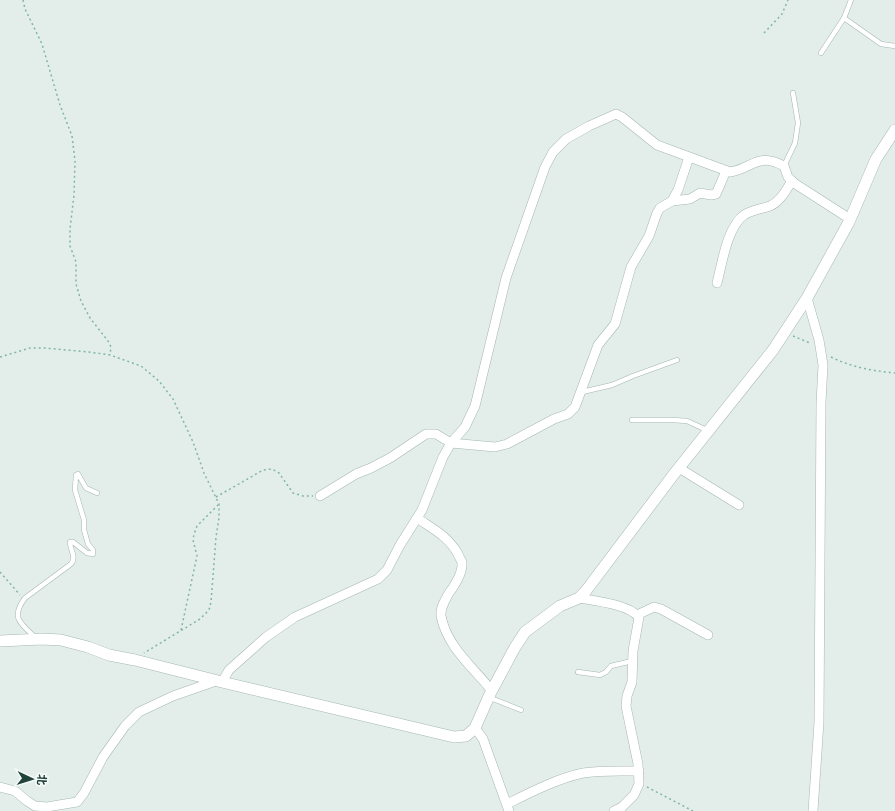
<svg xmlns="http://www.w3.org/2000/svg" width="895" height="811" font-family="Montserrat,'Noto Sans SC',sans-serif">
  <rect width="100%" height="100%" fill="#e3eeea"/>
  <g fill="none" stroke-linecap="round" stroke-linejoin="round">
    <defs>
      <g id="service">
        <polyline points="844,18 881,44 895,46"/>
        <polyline points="821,53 844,18 851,0"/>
        <polyline points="784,166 795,143 798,123 793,93"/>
        <polyline points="582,392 612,385 633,376 677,360"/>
        <polyline points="632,420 673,420 687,421 709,431"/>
        <path d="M36 638C21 624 10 618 25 598L71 564C77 556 70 551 70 542H73L87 553 93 554V550L88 544 84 530V520L75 490 76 475 78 474 86 488 97 493"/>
        <polyline points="578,672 600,675 606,672 611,666 632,661"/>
        <polyline points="488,697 521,710"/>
      </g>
      <g id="minor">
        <polyline points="672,201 690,199 700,193 711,195 716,194 726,171"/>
        <path d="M717 283C722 264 727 227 744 215 752 210 761 209 770 206 780 202 786 190 792 181"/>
        <polyline points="807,298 819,340 823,365 821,403 819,722 813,811"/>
        <polyline points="679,468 739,505"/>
        <polyline points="320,496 356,474 371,468 390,458 426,434 436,434 451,443 495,447 507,444 554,419 568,414 575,407 598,345 615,324 631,267 649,236 657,213 660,208 672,201 678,190 689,157"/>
        <path d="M417 518C433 529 448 536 458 554 459 557 461 560 462 562 463 573 455 585 449 593 445 600 440 608 441 616 447 647 473 667 492 691"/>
        <path d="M579 598C596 601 627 604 639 617L633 651 632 682 627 696 626 706 638 764 639 784 634 795 622 807 614 811"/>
        <polyline points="637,615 654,607 661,609 708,635"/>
        <path d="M222 682 229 670 247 654 266 637 295 617 378 579 387 570 400 545 422 510 443 457 451 443 465 427 475 406 506 278 545 167 553 152 566 139 589 126 616 114 622 117 657 145 730 172C754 168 756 152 784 166L788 177 794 183 850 219"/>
        <polyline points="475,728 483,739 509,811"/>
        <polyline points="0,787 15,791 27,801 35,806 47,807 77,802 84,793 103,757 125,726 139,712 173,696 216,681"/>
        <path d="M507 804C531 792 556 779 583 773 601 770 620 771 639 771"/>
      </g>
      <polyline id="tertiary" points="0,641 42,639 61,640 88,647 109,655 135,660 222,682 454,737 466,736 475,728 490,694 514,649 525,632 560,606 579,598 585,592 674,474 773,350 807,298 849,222 876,159 895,130"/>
    </defs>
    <use href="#service" stroke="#a5b7b2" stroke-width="5.5"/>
    <use href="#minor" stroke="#a5b7b2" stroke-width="10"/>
    <use href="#tertiary" stroke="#a5b7b2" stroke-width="12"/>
    <g stroke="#81b5a8" stroke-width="1.5" stroke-dasharray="2 3" stroke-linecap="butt">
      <polyline points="23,0 25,9 42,44 60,105 72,136 75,161 74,195 70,229 70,246 76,262 76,284 81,301 90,318 108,341 111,347 110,355"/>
      <polyline points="764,33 782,14 788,0"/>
      <polyline points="793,336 810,343"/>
      <polyline points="0,357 30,348 44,348 89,352 110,355 141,366 159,381 173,399 193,442 204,473 219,504 219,518 216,537 211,602 209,610 200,619 144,653"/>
      <path d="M831 357C851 367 873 371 895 373"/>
      <polyline points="216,497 263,470 272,469 279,473 293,493 303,496 313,496"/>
      <polyline points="0,572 20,595"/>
      <polyline points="181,630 197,556 193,540 194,534 197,526 219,504"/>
      <polyline points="647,787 693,811"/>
    </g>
    <use href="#service" stroke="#fff" stroke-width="4.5"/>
    <use href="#minor" stroke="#fff" stroke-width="9"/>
    <use href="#tertiary" stroke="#fff" stroke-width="11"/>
  </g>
  <g transform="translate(32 779) rotate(94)" stroke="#f5faf8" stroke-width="3" paint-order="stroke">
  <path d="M0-3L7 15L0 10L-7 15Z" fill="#21423b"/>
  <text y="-6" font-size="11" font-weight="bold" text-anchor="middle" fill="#21423b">北</text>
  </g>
</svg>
